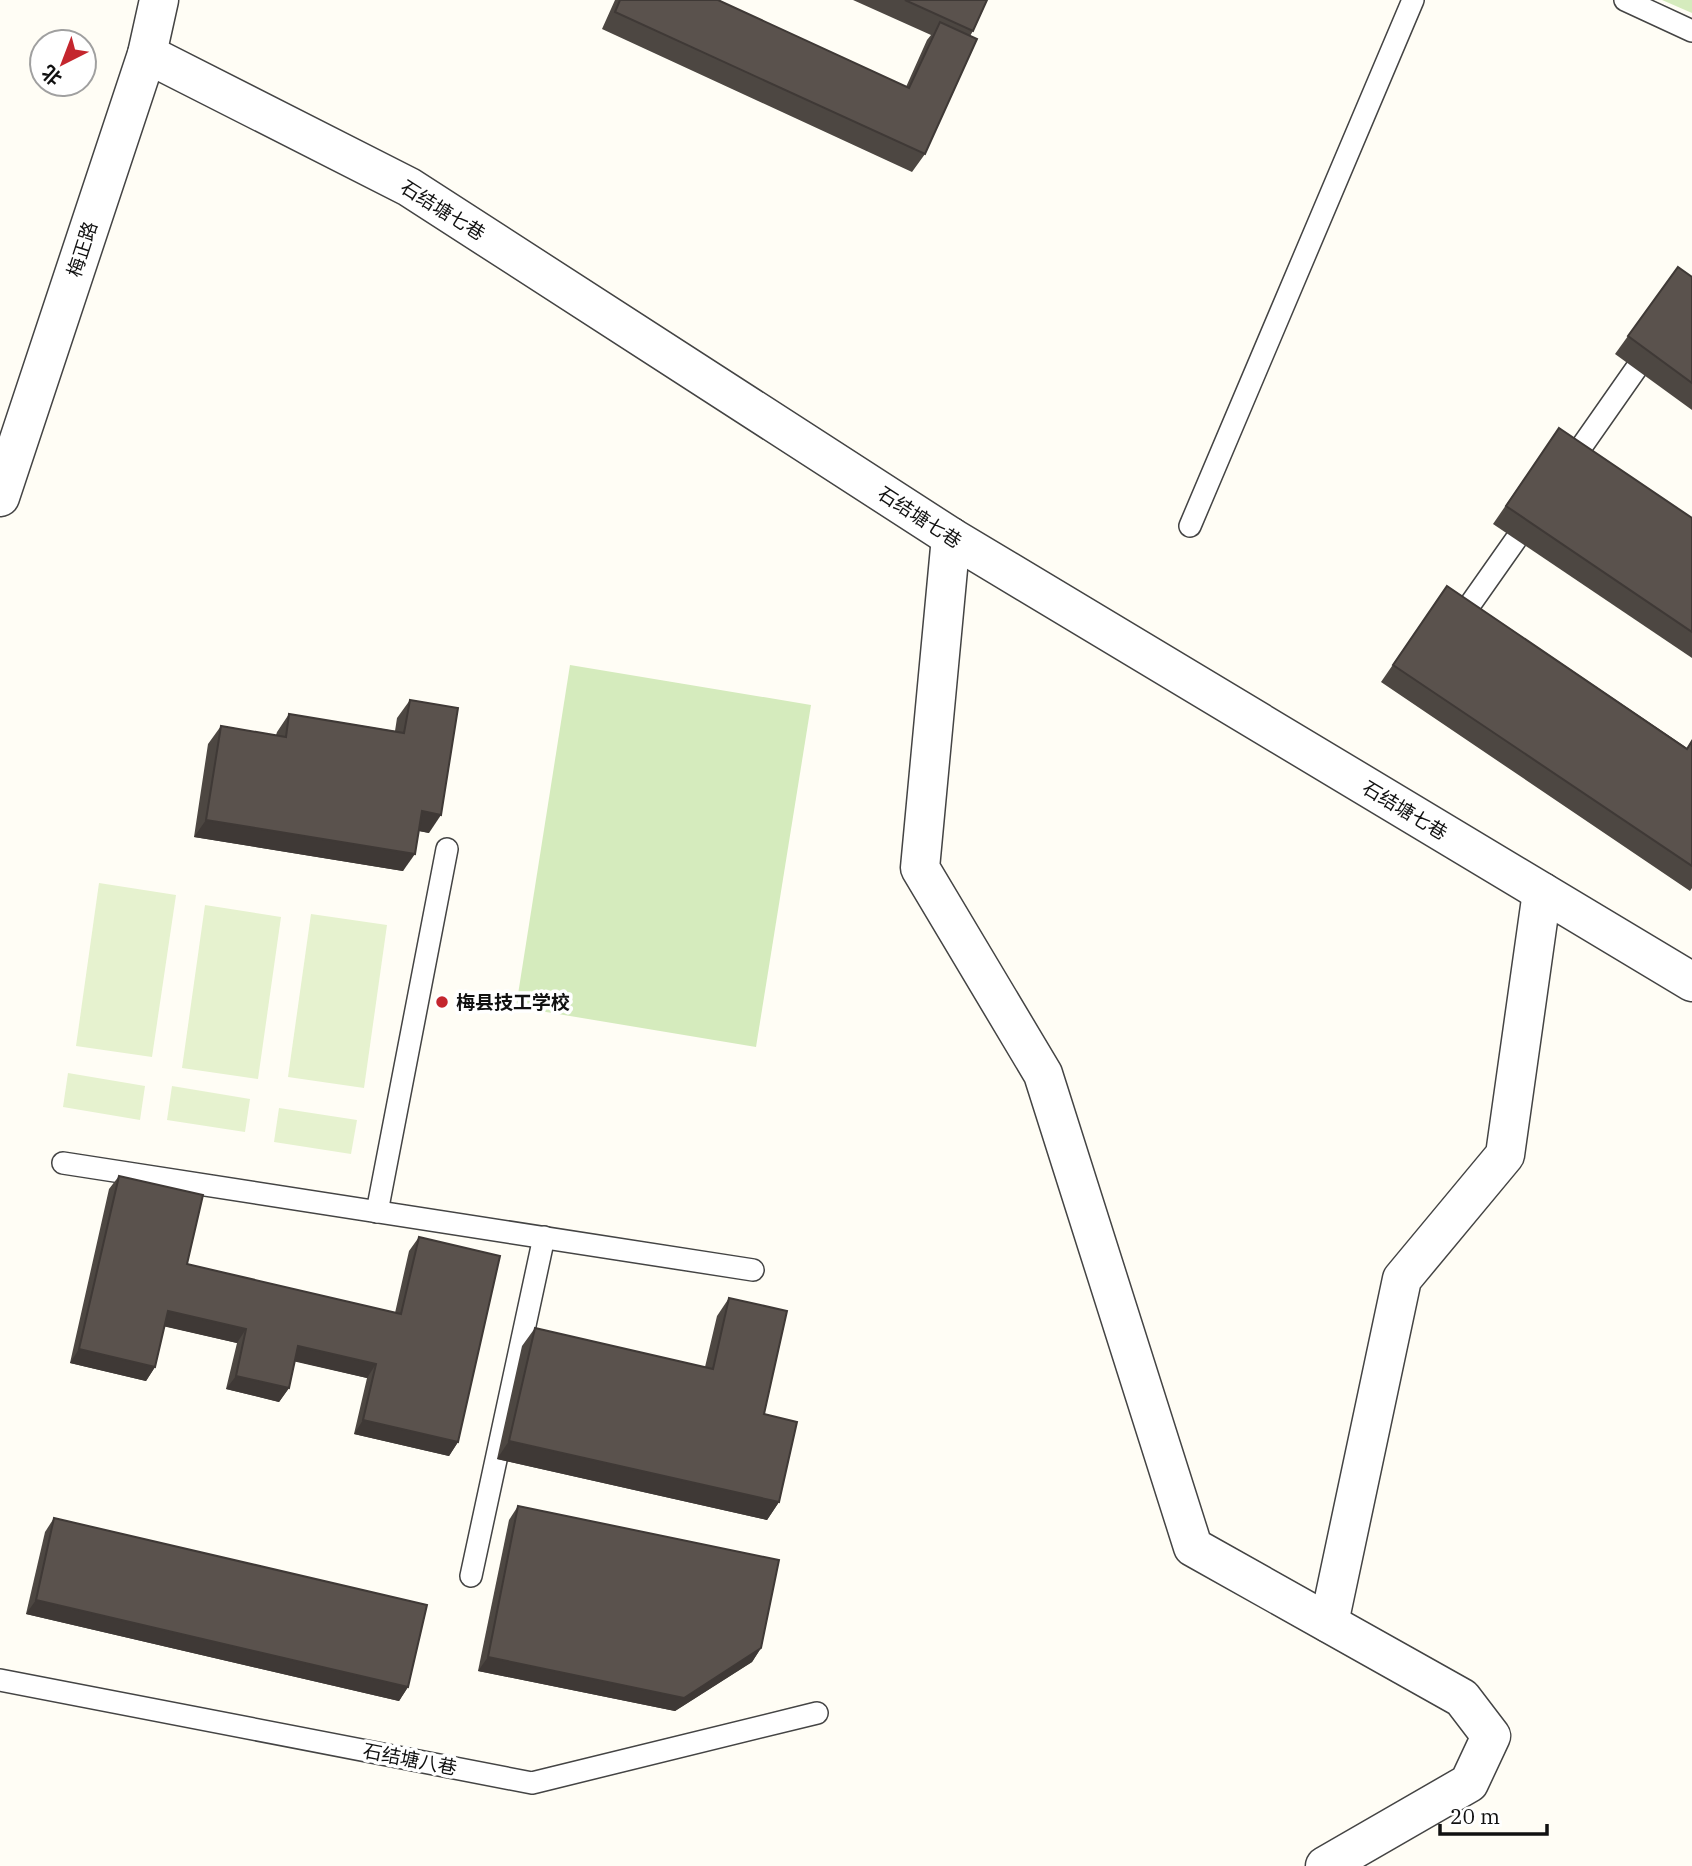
<svg xmlns="http://www.w3.org/2000/svg" width="1692" height="1866" font-family="'IBM Plex Serif','Noto Sans SC',serif">
  <rect width="100%" height="100%" fill="#fffdf5"/>
  <g fill="#d5ebbd">
    <polygon points="1662,0 1692,0 1692,13"/>
    <polygon points="570,665 811,705 756,1047 516,1007"/>
  </g>
  <g fill="#e6f2cf">
    <polygon points="99,883 176,895 152,1057 76,1046"/>
    <polygon points="205,905 281,917 258,1079 182,1068"/>
    <polygon points="311,914 387,925 364,1088 288,1077"/>
    <polygon points="68,1073 145,1086 140,1120 63,1107"/>
    <polygon points="172,1086 250,1099 245,1132 167,1120"/>
    <polygon points="279,1108 357,1120 351,1154 274,1142"/>
  </g>
  <g fill="none" stroke-linecap="round" stroke-linejoin="round">
    <defs>
      <g id="service">
        <polyline points="1625,0 1692,31"/>
        <polyline points="1568,466 1652,346"/>
        <polyline points="1190,526 1413,0"/>
        <polyline points="1455,626 1531,518"/>
        <polyline points="63,1163 753,1270"/>
        <polyline points="377,1212 447,849"/>
        <polyline points="471,1576 544,1237"/>
        <polyline points="0,1680 532,1783 817,1713"/>
      </g>
      <g id="minor">
        <polyline points="147,54 409,187 951,537 1692,982"/>
        <polyline points="951,537 920,868 1043,1074 1193,1547 1462,1698 1491,1736 1469,1783 1325,1866"/>
        <polyline points="1329,1623 1402,1279 1505,1155 1542,892"/>
      </g>
      <polyline id="tertiary" points="0,497 147,54 159,0"/>
    </defs>
    <use href="#service" stroke="#444" stroke-width="24"/>
    <use href="#minor" stroke="#444" stroke-width="41"/>
    <use href="#tertiary" stroke="#444" stroke-width="41"/>
    <use href="#service" stroke="#fff" stroke-width="21"/>
    <use href="#minor" stroke="#fff" stroke-width="38"/>
    <use href="#tertiary" stroke="#fff" stroke-width="38"/>
  </g>
  <g fill="#4d4742">
    <polygon points="615,0 718,0 906,87 927,40 931,35 853,0 987,0 973,31 970,36 925,154 912,172 602,29"/>
    <polygon points="1692,277 1692,410 1615,354 1628,336"/>
    <polygon points="1559,428 1692,518 1692,658 1493,524"/>
    <polygon points="1447,586 1687,748 1692,740 1692,888 1690,891 1381,682"/>
    <polygon points="410,700 429,833 419,831 403,871 194,837 208,744 221,726 276,735 277,732 289,714 395,731 397,718"/>
    <polygon points="119,1176 187,1264 395,1313 409,1251 419,1237 458,1442 449,1456 354,1434 367,1378 295,1361 289,1388 279,1402 226,1389 237,1343 164,1326 155,1367 146,1381 70,1363 109,1189"/>
    <polygon points="729,1298 764,1414 779,1502 767,1520 497,1459 522,1346 535,1328 705,1367 717,1316"/>
    <polygon points="518,1506 761,1648 752,1662 675,1711 478,1671 509,1520"/>
    <polygon points="54,1518 408,1687 399,1701 26,1614 45,1532"/>
  </g>
  <g fill="#3f3936">
    <polygon points="422,811 441,815 429,833 409,829"/>
    <polygon points="206,820 415,854 403,871 194,837"/>
    <polygon points="168,1311 246,1329 237,1343 158,1325"/>
    <polygon points="298,1346 376,1364 367,1378 288,1360"/>
    <polygon points="79,1349 155,1367 146,1381 70,1363"/>
    <polygon points="236,1376 289,1388 279,1402 226,1389"/>
    <polygon points="363,1420 458,1442 449,1456 354,1434"/>
    <polygon points="509,1441 779,1502 767,1520 497,1459"/>
    <polygon points="36,1600 408,1687 399,1701 26,1614"/>
    <polygon points="761,1648 752,1662 675,1711 478,1671 488,1657"/>
  </g>
  <g fill="#5a524d" stroke="#3f3936" stroke-width="2">
    <polygon points="620,0 718,0 909,88 940,22 977,39 925,154 615,12"/>
    <polygon points="905,0 987,0 973,31"/>
    <polygon points="1678,267 1692,277 1692,383 1628,336"/>
    <polygon points="1559,428 1692,518 1692,632 1506,506"/>
    <polygon points="1447,586 1687,749 1692,741 1692,866 1393,665"/>
    <polygon points="410,700 458,708 441,815 422,811 415,854 206,820 221,726 286,737 289,714 404,733"/>
    <polygon points="119,1176 203,1195 187,1264 401,1314 419,1237 500,1256 458,1442 363,1420 376,1364 298,1346 289,1388 236,1376 246,1329 168,1311 155,1367 79,1349"/>
    <polygon points="729,1298 787,1311 764,1414 797,1422 779,1502 509,1441 535,1328 713,1369"/>
    <polygon points="518,1506 779,1560 761,1648 684,1698 488,1657"/>
    <polygon points="54,1518 427,1605 408,1687 36,1600"/>
  </g>
  <circle fill="#c4262e" stroke="#fff" stroke-width="2.5" cx="442" cy="1002" r="7"/>
  <g text-anchor="middle" dominant-baseline="central" stroke-width="7" stroke-linejoin="round" paint-order="stroke">
    <g font-size="19" fill="#111" stroke="#fff">
      <text transform="translate(443 210) rotate(32)">石结塘七巷</text>
      <text transform="translate(82 249) rotate(-72)">梅正路</text>
      <text transform="translate(920 517) rotate(33)">石结塘七巷</text>
      <text transform="translate(1405 810) rotate(31)">石结塘七巷</text>
      <text transform="translate(410 1759) rotate(11)">石结塘八巷</text>
    </g>
    <g font-size="19" font-weight="bold" fill="#111" stroke="#fff" text-anchor="start">
      <text x="456" y="1002">梅县技工学校</text>
    </g>
  </g>
  <g transform="translate(63 63) rotate(222)"><circle r="33" fill="#ffffff" stroke="#a0a0a0" stroke-width="2"/>
  <path d="M0-5L12 26L0 18L-12 26Z" fill="#c4262e"/>
  <text y="-10" font-size="19" font-weight="bold" text-anchor="middle" fill="#111111">北</text>
  </g>
  <path d="M1440 1824v10h107v-10" fill="none" stroke="#111111" stroke-width="3.5"/>
  <text x="1450" y="1824" font-size="21" fill="#111111" stroke="#ffffff" stroke-width="5" paint-order="stroke">20 m</text>
</svg>
